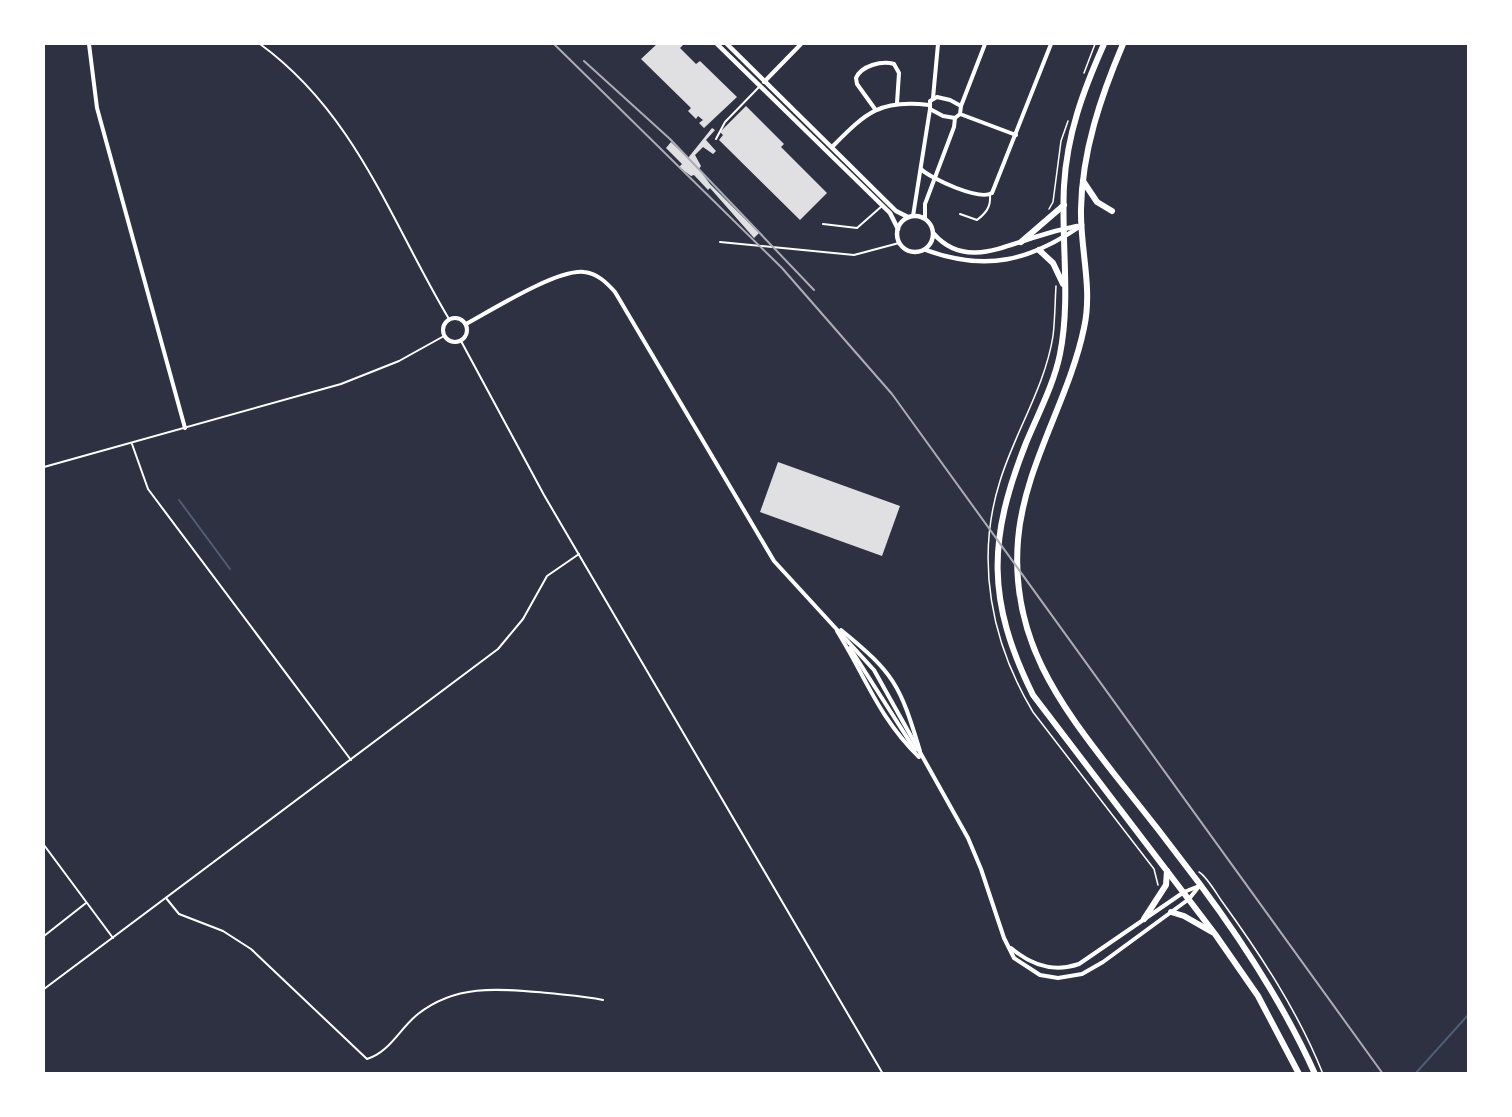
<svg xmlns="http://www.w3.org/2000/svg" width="1512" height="1117" font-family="'Times New Roman',serif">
  <rect width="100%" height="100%" fill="#2d3142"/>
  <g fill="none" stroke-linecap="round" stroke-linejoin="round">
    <g stroke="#4f5d75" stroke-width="2">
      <polyline points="179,500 230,569"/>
      <polyline points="1415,1074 1468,1015"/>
    </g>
  </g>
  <g fill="#e0e0e3">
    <polygon points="657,44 684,44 680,48 696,64 700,61 737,97 704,128 699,123 703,120 698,116 696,119 688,111 691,108 641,59"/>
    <polygon points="746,106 784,144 781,147 827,193 800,220 719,140 723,135 720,132"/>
    <polygon points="712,128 715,130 706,140 716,151 713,154 703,147 695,155 701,166 699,169 710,184 759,233 754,238 710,188 708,190 694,175 691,176 679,167 682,164 666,148 671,142 688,158"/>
    <polygon points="778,462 900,506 882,556 760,512"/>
  </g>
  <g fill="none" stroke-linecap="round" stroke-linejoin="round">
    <g stroke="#fff" stroke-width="1.5">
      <polyline points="1084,73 1095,44"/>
      <polyline points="1049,209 1053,202 1061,141 1068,121"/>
      <path d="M1056 286C1055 302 1055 320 1053 336 1045 387 1015 432 1000 481 975 560 991 642 1033 712L1154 869 1158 885"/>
      <path d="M1199 872C1206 876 1215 891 1221 900 1260 954 1298 1011 1323 1074"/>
    </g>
    <g stroke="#fff" stroke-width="2">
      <path d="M260 44C356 114 390 220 449 319"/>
      <polyline points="716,139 725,122 760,86"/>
      <path d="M960 214 977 220C986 213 991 207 990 195"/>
      <polyline points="823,224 857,228 882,206"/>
      <polyline points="720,242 854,255 899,243"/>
      <polyline points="461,341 544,495 883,1074"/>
      <polyline points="132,444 148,489 351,760"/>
      <polyline points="44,467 341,384 399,361 444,336"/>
      <polyline points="44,845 113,938"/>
      <path d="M166 898 179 914 223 931 251 949 367 1059C390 1052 400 1028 418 1014 457 983 502 989 548 993 566 995 585 996 603 1000"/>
      <polyline points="44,936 86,903"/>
      <polyline points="44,989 498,649 523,619 547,576 579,554"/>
    </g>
    <g stroke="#fff" stroke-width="4">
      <polyline points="89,44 97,108 185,428"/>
      <polyline points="764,82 801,44"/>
      <polyline points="933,98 938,44"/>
      <polyline points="961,106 985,44"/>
      <path d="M875 109 857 84 856 78C861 66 882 60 894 64L899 73 897 103"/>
      <polyline points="960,114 961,106 950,100 937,97 930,101 930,109 943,116 955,118 960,114 1016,135"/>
      <path d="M832 147C866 113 879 99 929 105"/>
      <path d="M921 169C931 179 980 201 992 193L1051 44"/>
      <polyline points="913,216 930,109"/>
      <polyline points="925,218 925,204 954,127 955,118"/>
      <circle cx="455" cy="330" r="12"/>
      <path d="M466 324C492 310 557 269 584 272 597 273 607 283 615 292L774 561 874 670 968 838 981 869 1004 938 1014 958 1040 975 1058 978 1082 974 1103 962 1189 899 1200 885"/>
      <path d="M841 630C895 674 900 685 920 751"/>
      <path d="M837 631C866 677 878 717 919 757"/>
      <polyline points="850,648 915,750"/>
      <path d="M1011 948C1031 965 1053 973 1079 964L1184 892 1199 886"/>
    </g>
    <g stroke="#fff" stroke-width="4.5">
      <polyline points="717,44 890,213 898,229"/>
      <polyline points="727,44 896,211 908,217"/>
      <circle cx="915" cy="234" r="18"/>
      <path d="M934 234C962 266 998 249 1032 238 1047 233 1062 229 1077 226"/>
      <path d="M926 250C986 272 1030 261 1082 225"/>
    </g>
    <g stroke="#fff" stroke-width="6">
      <path d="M1104 44C1083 91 1067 134 1064 186 1061 242 1071 299 1060 354 1054 384 1038 414 1026 443 988 539 986 600 1033 695L1215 934 1258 996 1299 1074"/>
      <path d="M1123 44C1101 96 1082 151 1081 209 1080 249 1093 288 1084 328 1069 400 1024 466 1018 540 1010 638 1058 702 1115 775 1144 811 1172 847 1199 883 1243 942 1285 1007 1315 1074"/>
      <polyline points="1083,181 1097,202 1112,211"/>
      <polyline points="1021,242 1064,205"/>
      <polyline points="1039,250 1053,263 1063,284"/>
      <polyline points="1171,912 1184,916 1212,932"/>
      <polyline points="1144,919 1166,885 1167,871"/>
    </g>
    <g stroke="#abadb3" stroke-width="2">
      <polyline points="554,44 782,268 892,394 1383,1074"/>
      <polyline points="584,61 670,139 814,290"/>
    </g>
  </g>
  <rect width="1512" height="1117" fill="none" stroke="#ffffff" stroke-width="90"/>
</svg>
